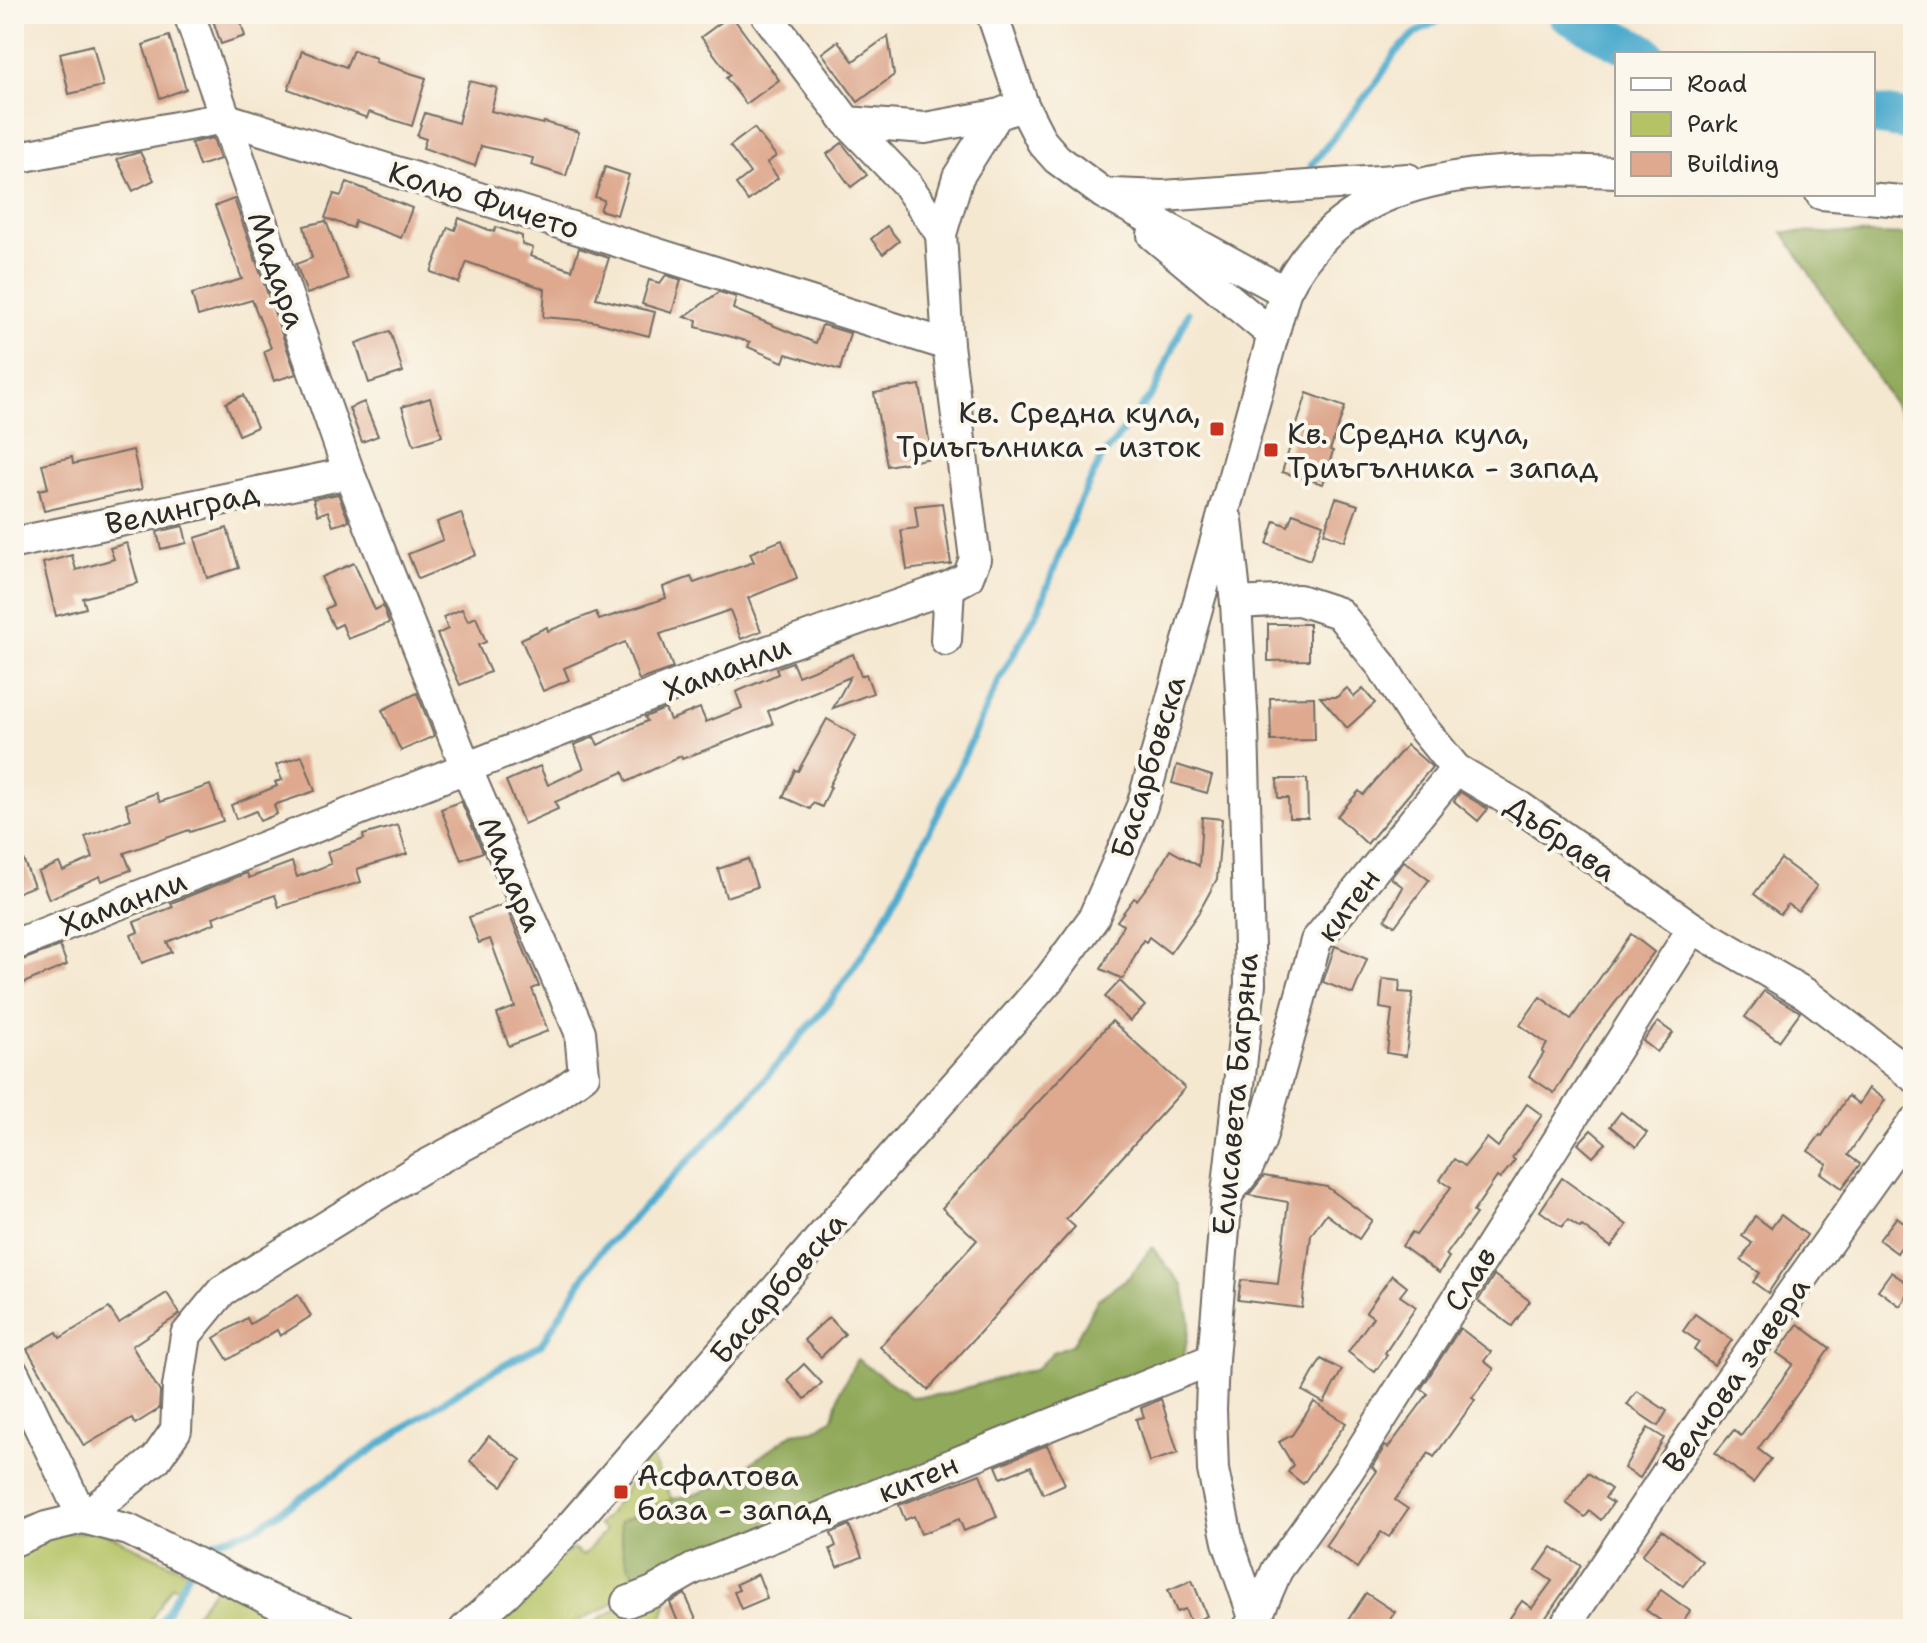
<svg xmlns="http://www.w3.org/2000/svg" width="1927" height="1643" font-family="'Shantell Sans',sans-serif">
  <rect width="100%" height="100%" fill="#fbf7ec"/>
  <filter id="ink" filterUnits="userSpaceOnUse"><feTurbulence type="fractalNoise" baseFrequency=".0125" numOctaves="2"/><feDisplacementMap in="SourceGraphic" scale="16" xChannelSelector="R" yChannelSelector="G"/><feConvolveMatrix kernelMatrix="1 2 1 2 8 2 1 2 1" color-interpolation-filters="sRGB"/></filter>
  <filter id="wash" filterUnits="userSpaceOnUse"><feTurbulence type="fractalNoise" baseFrequency=".006" numOctaves="4" result="noise"/><feDisplacementMap in="SourceGraphic" scale="32" xChannelSelector="R" yChannelSelector="G"/><feGaussianBlur stdDeviation="1.8" result="paint"/><feColorMatrix in="noise" values="0 0 0 0 0 0 0 0 0 0 0 0 0 0 0 0 0 1.4 0 .05"/><feComposite in="paint" operator="in"/></filter>
  <g filter="url(#wash)">
    <rect width="100%" height="100%" fill="#f5e8d1"/>
    <g fill="#b5c365" stroke="#707748" stroke-width="2">
      <path d="M650 1455 672 1499 620 1522C623 1547 621 1564 642 1579L606 1608 560 1629H492L558 1559 573 1549 583 1556 605 1531 598 1525 607 1516Z"/>
      <polygon points="101,1531 188,1572 181,1589 172,1586 145,1629 14,1629 14,1558 53,1534"/>
      <polygon points="671,1580 660,1629 584,1629 627,1602"/>
      <polygon points="216,1587 260,1608 278,1629 176,1629 192,1617"/>
    </g>
    <g fill="#90a95a" stroke="#5e6a42" stroke-width="2">
      <polygon points="1783,232 1913,235 1913,434"/>
      <path d="M1152 1247 1183 1286 1190 1321 1181 1374 678 1574 642 1579C620 1564 623 1547 620 1522L676 1498 699 1493 726 1481 793 1433 815 1430 833 1418 840 1391 857 1359 911 1397 946 1394 1016 1373 1035 1370 1053 1352 1073 1344 1098 1299 1129 1277Z"/>
    </g>
    <g fill="none" stroke-linecap="round" stroke-linejoin="round">
      <g stroke="#4facce" stroke-width="7">
        <polyline points="1311,166 1379,79 1395,53 1416,33 1450,14"/>
        <polyline points="201,1558 216,1541 256,1528 471,1383 541,1345 599,1253 748,1099 832,999 877,933 938,814 998,682 1039,609 1077,508 1101,459 1155,390 1188,313"/>
        <polyline points="157,1629 192,1568"/>
      </g>
      <g stroke="#4facce" stroke-width="40">
        <polyline points="1568,14 1645,54"/>
        <polyline points="1873,115 1913,121"/>
      </g>
    </g>
    <g id="blocks">
      <g fill="#dea98f">
        <polygon points="211,14 238,14 245,36 221,44"/>
        <polygon points="731,15 779,80 746,104 726,78 730,75 701,37"/>
        <polygon points="169,36 186,89 160,98 143,45"/>
        <polygon points="888,36 894,75 858,102 822,53 838,41 853,61"/>
        <polygon points="93,45 103,86 69,94 60,53"/>
        <polygon points="353,50 376,58 375,62 426,78 412,126 369,112 367,118 288,89 302,51 346,67"/>
        <polygon points="469,81 497,88 491,111 543,124 544,122 579,132 566,176 531,165 533,158 481,146 475,166 423,148 426,139 417,136 425,113 458,123"/>
        <polygon points="754,128 776,156 767,163 778,178 748,201 736,184 750,173 730,146"/>
        <polygon points="213,138 220,159 199,166 191,143"/>
        <polygon points="842,143 867,175 851,187 827,154"/>
        <polygon points="140,152 154,180 133,191 117,159"/>
        <polygon points="605,167 629,175 617,215 600,210 604,200 595,197"/>
        <polygon points="347,182 412,208 401,238 355,221 353,228 325,218 334,194 341,196"/>
        <polygon points="234,199 296,374 274,381 264,351 271,348 252,300 198,316 192,294 242,279 215,206"/>
        <polygon points="459,218 494,232 496,227 522,236 522,244 533,248 530,256 572,270 579,248 609,258 596,298 655,312 649,336 592,321 543,317 545,289 467,262 459,283 431,272 448,227 455,230"/>
        <polygon points="326,221 348,279 307,294 296,264 312,258 304,226"/>
        <polygon points="887,226 899,241 883,254 871,239"/>
        <polygon points="666,275 681,280 672,313 642,304 649,280 660,283"/>
        <polygon points="719,292 736,297 733,309 816,343 822,325 850,333 840,370 786,354 783,362 748,347 750,342 696,327 697,320 684,317"/>
        <polygon points="390,331 403,372 369,383 356,343"/>
        <polygon points="920,385 932,458 887,466 874,393"/>
        <polygon points="1307,393 1345,407 1330,450 1333,451 1323,484 1282,472"/>
        <polygon points="243,395 257,427 239,435 226,403"/>
        <polygon points="430,398 442,436 414,445 402,407"/>
        <polygon points="364,402 378,436 362,442 349,408"/>
        <polygon points="133,450 142,489 44,511 39,490 48,488 42,464 72,457 73,464"/>
        <polygon points="338,494 349,521 333,526 328,511 318,515 313,499"/>
        <polygon points="1336,498 1358,505 1345,541 1324,533"/>
        <polygon points="942,503 951,564 907,570 901,530 918,528 915,506"/>
        <polygon points="461,513 476,555 418,579 408,554 443,540 437,522"/>
        <polygon points="1293,513 1323,524 1310,560 1267,544 1275,521 1288,526"/>
        <polygon points="183,526 187,543 161,549 157,532"/>
        <polygon points="227,528 239,568 207,578 195,538"/>
        <polygon points="782,540 797,578 748,598 761,631 741,639 730,610 660,634 673,668 639,680 625,642 564,668 569,680 543,691 521,639 547,627 548,631 596,612 599,620 666,598 663,587 691,577 694,583 754,562 750,553"/>
        <polygon points="127,543 138,583 83,598 86,608 56,616 43,563 72,555 76,570 114,559 110,548"/>
        <polygon points="354,563 375,610 383,606 389,623 348,639 342,624 334,628 325,609 333,605 321,577"/>
        <polygon points="462,609 468,621 476,617 486,642 478,645 490,672 460,685 437,634 448,629 443,617"/>
        <polygon points="1268,624 1309,624 1309,660 1268,661"/>
        <polygon points="853,654 861,676 866,674 873,693 833,708 850,677 768,711 773,724 682,759 681,756 627,782 623,772 555,802 558,809 524,824 506,781 540,766 548,785 584,768 574,745 594,737 598,745 647,721 645,717 665,709 670,720 700,708 706,722 742,708 736,692 778,674 776,668 792,662 798,676"/>
        <polygon points="1347,688 1354,697 1363,689 1375,703 1347,728 1320,697 1337,697"/>
        <polygon points="417,693 434,736 401,751 382,710"/>
        <polygon points="1314,697 1315,740 1271,741 1270,698"/>
        <polygon points="827,719 856,736 829,786 831,787 822,807 813,803 810,809 783,797 795,770 798,771"/>
        <polygon points="1407,745 1432,767 1367,844 1337,816 1359,791 1363,795"/>
        <polygon points="302,756 315,791 274,805 277,814 260,821 256,811 236,819 231,805 277,786 275,782 282,780 276,765"/>
        <polygon points="1177,765 1212,776 1207,793 1172,783"/>
        <polygon points="1277,779 1307,779 1308,818 1289,818 1288,798 1278,798"/>
        <polygon points="210,785 223,821 190,832 189,830 124,853 131,870 102,881 100,876 49,899 38,872 59,863 63,871 93,858 85,837 131,819 126,804 156,793 160,802"/>
        <polygon points="1460,792 1488,809 1478,821 1454,801"/>
        <polygon points="461,801 483,852 461,860 441,809"/>
        <polygon points="1202,817 1222,819 1217,879 1199,912 1170,953 1149,937 1146,942 1143,940 1123,979 1101,969 1123,925 1117,921 1134,898 1137,900 1155,876 1170,850 1199,866"/>
        <polygon points="398,825 407,854 357,869 361,882 279,907 275,895 213,917 215,923 167,942 172,952 142,963 131,935 138,932 134,922 173,907 171,903 247,873 249,878 292,862 297,877 331,864 327,852 364,839 363,835"/>
        <polygon points="14,837 34,886 14,894"/>
        <polygon points="748,859 757,887 726,897 718,869"/>
        <polygon points="1781,859 1817,886 1798,911 1788,904 1780,914 1754,894"/>
        <polygon points="1404,861 1429,880 1395,926 1385,920 1403,887 1391,878"/>
        <polygon points="505,904 539,986 532,989 548,1031 509,1046 497,1014 515,1007 490,939 479,943 469,917"/>
        <polygon points="1631,934 1654,952 1592,1033 1554,1093 1529,1076 1544,1053 1542,1052 1547,1044 1520,1025 1540,997 1571,1019"/>
        <polygon points="60,946 67,965 14,987 14,963"/>
        <polygon points="1335,946 1367,959 1353,994 1323,982"/>
        <polygon points="1383,979 1400,981 1399,992 1413,993 1406,1056 1387,1053 1392,1010 1380,1008"/>
        <polygon points="1120,981 1145,1006 1130,1021 1105,997"/>
        <polygon points="1764,991 1800,1012 1779,1041 1745,1017"/>
        <polygon points="1112,1021 1185,1088 1066,1219 1075,1227 928,1390 880,1347 977,1240 942,1208"/>
        <polygon points="1658,1022 1673,1033 1657,1052 1643,1041"/>
        <polygon points="1869,1088 1885,1100 1848,1155 1860,1164 1842,1188 1821,1173 1827,1164 1808,1151 1820,1135 1822,1136 1848,1096 1859,1104"/>
        <polygon points="1527,1104 1542,1115 1512,1158 1515,1160 1500,1179 1497,1177 1473,1212 1476,1214 1446,1255 1449,1257 1439,1273 1402,1246 1412,1232 1416,1235 1451,1187 1440,1180 1454,1159 1465,1166 1487,1138 1498,1147"/>
        <polygon points="1621,1112 1647,1133 1636,1147 1610,1126"/>
        <polygon points="1591,1130 1606,1143 1593,1157 1578,1144"/>
        <polygon points="1264,1176 1327,1187 1372,1220 1359,1239 1326,1214 1311,1235 1302,1308 1238,1300 1241,1280 1278,1284 1288,1202 1249,1195"/>
        <polygon points="1562,1178 1627,1225 1611,1247 1582,1226 1580,1228 1568,1220 1562,1227 1540,1211"/>
        <polygon points="1781,1215 1807,1235 1768,1293 1753,1282 1760,1273 1741,1260 1752,1243 1742,1236 1755,1216 1771,1228"/>
        <polygon points="1897,1217 1913,1229 1897,1253 1879,1240"/>
        <polygon points="1891,1272 1913,1287 1900,1306 1878,1290"/>
        <polygon points="1392,1275 1407,1287 1400,1296 1416,1307 1385,1353 1387,1355 1375,1372 1348,1352 1373,1317 1366,1312"/>
        <polygon points="1494,1275 1530,1301 1512,1326 1478,1301"/>
        <polygon points="167,1293 180,1314 132,1346 160,1392 159,1409 135,1424 132,1418 84,1446 27,1349 57,1332 60,1338 109,1308 119,1323"/>
        <polygon points="298,1295 311,1316 280,1336 277,1330 228,1360 214,1338 247,1318 250,1324"/>
        <polygon points="1695,1314 1732,1340 1714,1365 1694,1350 1699,1342 1683,1331"/>
        <polygon points="829,1317 845,1334 821,1357 804,1340"/>
        <polygon points="1798,1324 1830,1348 1758,1449 1771,1459 1753,1483 1715,1453 1734,1430 1741,1436 1793,1364 1777,1353"/>
        <polygon points="1460,1328 1491,1352 1484,1361 1494,1369 1472,1398 1475,1400 1434,1457 1429,1453 1395,1500 1408,1509 1389,1537 1381,1532 1357,1568 1325,1546 1377,1471 1372,1467 1385,1446 1388,1448 1428,1394 1421,1389"/>
        <polygon points="1321,1359 1342,1370 1324,1403 1303,1391"/>
        <polygon points="804,1364 822,1383 805,1399 787,1380"/>
        <polygon points="1637,1391 1667,1411 1658,1426 1627,1405"/>
        <polygon points="1161,1399 1178,1453 1149,1462 1136,1419 1144,1417 1141,1408"/>
        <polygon points="1314,1402 1346,1423 1303,1484 1288,1472 1293,1465 1279,1442 1292,1435"/>
        <polygon points="1648,1428 1664,1438 1640,1478 1624,1468"/>
        <polygon points="489,1436 521,1460 502,1486 470,1461"/>
        <polygon points="1047,1445 1065,1484 1043,1494 1031,1466 1001,1478 996,1466"/>
        <polygon points="1588,1473 1611,1489 1605,1498 1613,1503 1601,1520 1590,1511 1585,1517 1566,1503"/>
        <polygon points="980,1474 997,1517 964,1531 959,1519 921,1534 914,1516 905,1520 899,1505"/>
        <polygon points="849,1525 862,1557 837,1567 830,1549 836,1546 831,1533"/>
        <polygon points="1662,1530 1702,1561 1683,1586 1642,1555"/>
        <polygon points="1552,1547 1581,1566 1538,1629 1502,1629 1522,1601 1532,1608 1552,1581 1536,1570"/>
        <polygon points="758,1574 767,1598 741,1609 734,1592 739,1590 736,1584"/>
        <polygon points="1192,1580 1207,1616 1191,1623 1185,1609 1177,1612 1168,1590"/>
        <polygon points="1661,1590 1690,1611 1677,1629 1672,1629 1646,1610"/>
        <polygon points="1366,1593 1395,1612 1383,1629 1342,1629"/>
        <polygon points="685,1594 700,1629 681,1629 670,1603"/>
      </g>
    </g>
  </g>
  <g filter="url(#ink)">
    <use href="#blocks" fill-opacity="0" stroke="#726d65" stroke-width="2"/>
    <g fill="none" stroke-linecap="round" stroke-linejoin="round">
      <defs>
        <g id="minor">
          <polyline points="766,14 847,122 925,128 997,115"/>
          <polyline points="992,14 1023,105 1042,142 1057,159 1103,193 1285,292"/>
          <polyline points="847,122 906,183 941,234"/>
          <polyline points="14,158 224,118 948,345"/>
          <polyline points="1112,194 1163,196 1408,179"/>
          <polyline points="1821,194 1913,202"/>
          <polyline points="1153,235 1273,335"/>
          <polyline points="1227,520 1236,603 1243,727 1250,984 1227,1194 1213,1359 1211,1409 1213,1470 1228,1542 1258,1629"/>
          <polyline points="14,543 349,473"/>
          <polyline points="1236,603 1299,600 1339,613 1382,666 1416,720 1456,769 1520,807 1693,928 1806,994 1913,1076"/>
          <polyline points="946,640 949,587"/>
          <polyline points="14,945 726,666 949,587 968,577 975,559 948,345 941,234 958,177 997,115 1023,105"/>
          <polyline points="1229,1192 1247,1169 1260,1142 1316,941 1456,769"/>
          <polyline points="14,1374 83,1518 156,1459 176,1430 178,1387 186,1335 222,1291 419,1169 554,1097 584,1075 580,1032 467,770 349,473 189,14"/>
          <polyline points="14,1541 46,1527 83,1518 129,1530 276,1603 342,1629"/>
          <polyline points="627,1602 653,1592 693,1569 1213,1359"/>
          <polyline points="1248,1628 1255,1621 1277,1570 1348,1471 1693,928"/>
          <path d="M465 1629 506 1593 570 1527 817 1242 1050 978 1093 919 1142 806 1285 292C1348 164 1495 167 1617 172"/>
          <polyline points="1563,1629 1715,1401 1913,1123"/>
        </g>
      </defs>
      <use href="#minor" stroke="#726d65" stroke-width="34"/>
      <use href="#minor" stroke="#fff" stroke-width="30"/>
    </g>
  </g>
  <g fill="#c8321e" stroke="#fbf7ec" stroke-width="3">
    <rect x="1209" y="421" width="16" height="16" rx="4"/>
    <rect x="1263" y="442" width="16" height="16" rx="4"/>
    <rect x="613" y="1484" width="16" height="16" rx="4"/>
  </g>
  <g text-anchor="middle" dominant-baseline="central" stroke-width="8" stroke-linejoin="round" paint-order="stroke">
    <g font-size="30" fill="#2b2b2b" stroke="#fbf7ec">
      <text transform="translate(484 200) rotate(17)">Колю Фичето</text>
      <text transform="translate(277 270) rotate(71)">Мадара</text>
      <text transform="translate(182 508) rotate(-12)">Велинград</text>
      <text transform="translate(727 668) rotate(-21)">Хаманли</text>
      <text transform="translate(1148 767) rotate(-73)">Басарбовска</text>
      <text transform="translate(1561 838) rotate(35)">Дъбрава</text>
      <text transform="translate(511 874) rotate(67)">Мадара</text>
      <text transform="translate(123 903) rotate(-21)">Хаманли</text>
      <text transform="translate(1348 905) rotate(-53)">китен</text>
      <text transform="translate(1235 1094) rotate(-85)">Елисавета Багряна</text>
      <text transform="translate(1470 1279) rotate(-58)">Слав</text>
      <text transform="translate(778 1288) rotate(-49)">Басарбовска</text>
      <text transform="translate(1736 1375) rotate(-55)">Велчова завера</text>
      <text transform="translate(918 1478) rotate(-22)">китен</text>
    </g>
    <g font-size="30" fill="#2b2b2b" stroke="#fbf7ec" text-anchor="start">
      <text x="1201" y="412" text-anchor="end">Кв. Средна кула,<tspan x="1201" dy="34">Триъгълника - изток</tspan></text>
      <text x="1287" y="433">Кв. Средна кула,<tspan x="1287" dy="34">Триъгълника - запад</tspan></text>
      <text x="637" y="1475">Асфалтова<tspan x="637" dy="34">база - запад</tspan></text>
    </g>
  </g>
  <rect width="1927" height="1643" fill="none" stroke="#fbf7ec" stroke-width="48"/>
  <rect x="1615" y="52" width="260" height="144" fill="#fbf7ec" stroke="#a8a59f" stroke-width="2"/>
  <rect x="1631" y="78" width="40" height="12" fill="#ffffff" stroke="#a8a59f" stroke-width="2"/>
  <text x="1687" y="92" font-size="24" fill="#2b2b2b">Road</text>
  <rect x="1631" y="112" width="40" height="24" fill="#b5c365" stroke="#a8a59f" stroke-width="2"/>
  <text x="1687" y="132" font-size="24" fill="#2b2b2b">Park</text>
  <rect x="1631" y="152" width="40" height="24" fill="#dea98f" stroke="#a8a59f" stroke-width="2"/>
  <text x="1687" y="172" font-size="24" fill="#2b2b2b">Building</text>
</svg>
